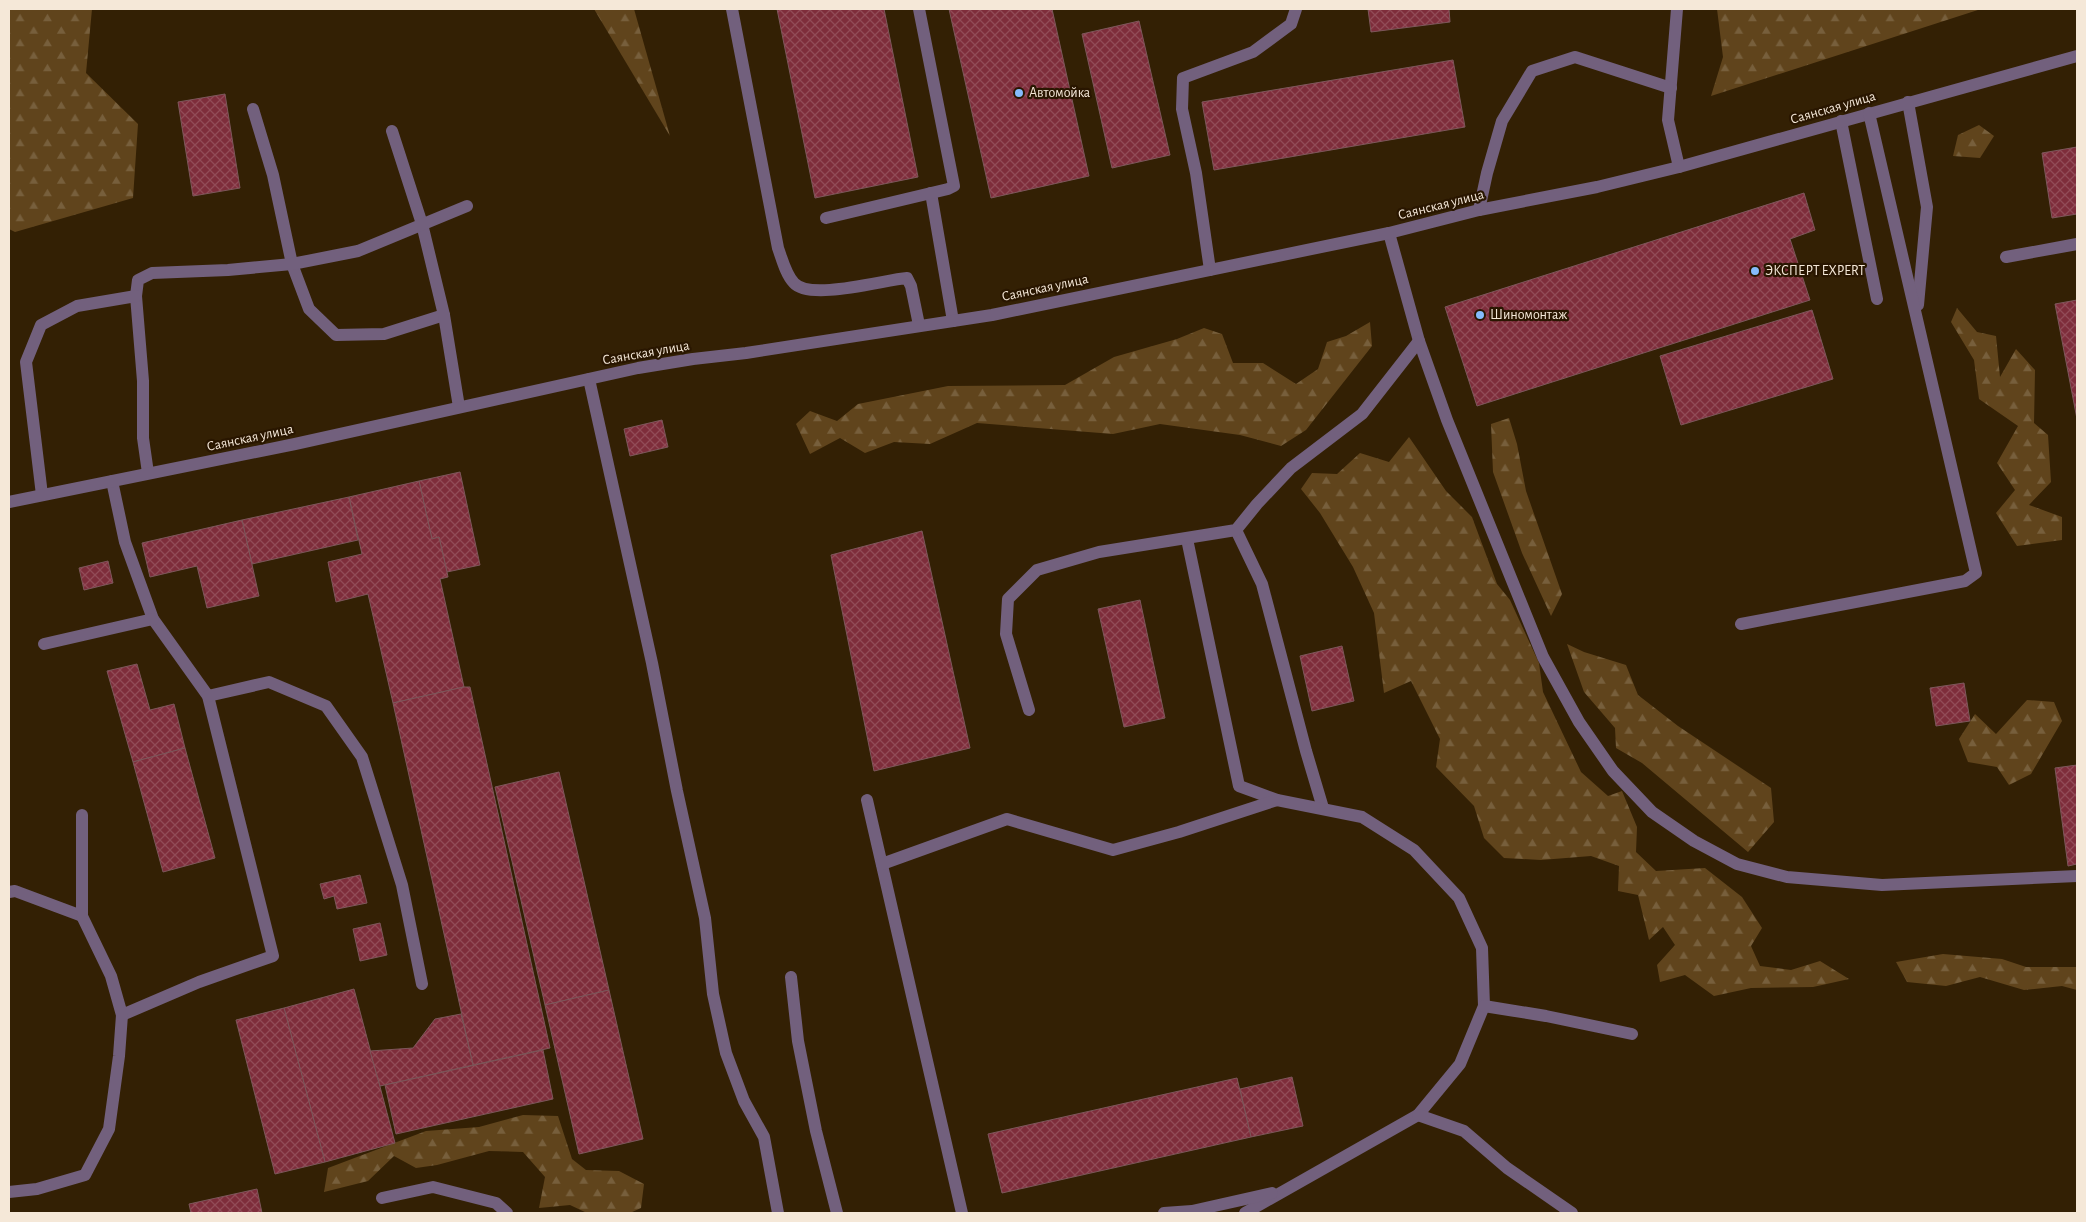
<svg xmlns="http://www.w3.org/2000/svg" width="2086" height="1222" font-family="'Alegreya Sans',sans-serif">
  <defs>
    <pattern id="forest-firs" width="22" height="20" patternUnits="userSpaceOnUse" patternTransform="scale(1.25)"><rect width="22" height="20" fill="#60441c"/><path d="M5 1l3.5 6h-7zM16 11l3.5 6h-7z" fill="#775f3c"/></pattern>
    <pattern id="building-cross-hatch" width="8" height="8" patternUnits="userSpaceOnUse" patternTransform="scale(1.25)"><rect width="8" height="8" fill="#7e2d3b"/><path d="M0 0l8 8M0 8l8-8" fill="none" stroke="#914b57"/></pattern>
  </defs>
  <rect width="100%" height="100%" fill="#332004"/>
  <g fill="url(#forest-firs)">
    <polygon points="9,9 92,9 86,73 138,124 133,198 15,232 9,229"/>
    <polygon points="594,9 634,9 670,136"/>
    <polygon points="1717,9 1981,9 1711,96 1723,57"/>
    <polygon points="1979,125 1994,136 1980,158 1953,156 1958,135"/>
    <polygon points="1957,308 1977,332 1996,336 2000,377 2016,349 2035,370 2034,423 2048,435 2051,482 2029,505 2062,517 2062,540 2017,546 1996,513 2015,490 1997,463 2018,426 1979,399 1974,360 1951,322"/>
    <polygon points="1370,322 1372,346 1306,430 1281,446 1240,435 1160,424 1113,434 977,423 930,444 894,442 865,453 840,438 810,454 796,424 810,411 837,421 858,404 948,386 1065,385 1114,357 1177,339 1204,328 1222,334 1233,363 1263,363 1296,384 1318,369 1327,342 1346,336"/>
    <polygon points="1509,418 1517,444 1526,491 1562,594 1551,616 1522,553 1493,472 1491,424"/>
    <polygon points="1409,437 1446,491 1472,517 1497,584 1510,600 1539,663 1543,692 1581,772 1608,796 1622,791 1637,827 1636,852 1656,871 1705,868 1742,897 1762,928 1751,946 1760,966 1791,970 1820,961 1849,979 1813,987 1751,988 1714,996 1685,975 1660,982 1657,965 1675,945 1663,927 1649,940 1638,895 1618,891 1619,866 1591,856 1541,860 1504,858 1484,838 1474,806 1436,767 1440,739 1411,681 1384,693 1374,613 1353,567 1320,513 1301,489 1312,473 1337,474 1360,453 1389,462"/>
    <polygon points="1567,644 1584,652 1626,665 1638,695 1678,726 1771,788 1774,822 1748,852 1642,763 1616,748 1615,728 1584,692"/>
    <polygon points="2027,700 2054,702 2062,721 2031,774 2009,785 1997,767 1968,762 1959,739 1975,714 1996,734"/>
    <polygon points="1943,954 2002,959 2026,967 2077,967 2077,990 2062,986 2024,990 1980,977 1946,986 1907,982 1896,962"/>
    <polygon points="523,1115 558,1116 572,1159 586,1170 619,1171 644,1184 641,1208 630,1213 587,1213 570,1205 539,1208 545,1177 523,1152 489,1151 437,1165 416,1168 394,1156 368,1181 324,1192 328,1168 426,1131 479,1127"/>
  </g>
  <g fill="url(#building-cross-hatch)" stroke="#7d575b">
    <polygon points="777,9 884,9 918,177 815,198"/>
    <polygon points="949,9 1052,9 1089,176 991,198"/>
    <polygon points="1368,9 1449,9 1450,22 1371,32"/>
    <polygon points="1139,21 1170,155 1112,168 1082,34"/>
    <polygon points="1453,60 1465,127 1214,170 1202,102"/>
    <polygon points="225,94 240,188 193,196 178,102"/>
    <polygon points="2077,147 2077,214 2052,218 2042,153"/>
    <polygon points="1804,193 1815,230 1790,239 1810,300 1477,406 1445,307"/>
    <polygon points="2077,300 2077,419 2055,304"/>
    <polygon points="1812,310 1833,379 1681,425 1660,356"/>
    <polygon points="662,420 668,447 630,456 624,429"/>
    <polygon points="460,472 480,565 447,572 439,537 432,539 419,481"/>
    <polygon points="419,481 432,539 439,537 447,572 448,577 440,579 464,687 393,703 368,594 336,602 328,562 362,554 349,497"/>
    <polygon points="349,497 358,540 252,564 242,520"/>
    <polygon points="242,520 259,596 207,608 197,566 150,577 142,543"/>
    <polygon points="922,531 970,748 874,771 831,555"/>
    <polygon points="108,561 113,583 84,590 79,568"/>
    <polygon points="1140,600 1165,718 1124,727 1098,609"/>
    <polygon points="1342,646 1354,701 1312,711 1300,656"/>
    <polygon points="137,664 150,710 174,704 185,748 133,762 107,671"/>
    <polygon points="1964,683 1970,721 1936,726 1930,688"/>
    <polygon points="464,687 470,687 550,1048 473,1065 393,703"/>
    <polygon points="185,748 215,858 163,872 133,762"/>
    <polygon points="2077,765 2077,864 2068,866 2055,768"/>
    <polygon points="559,772 609,990 545,1005 495,787"/>
    <polygon points="360,875 367,903 337,909 334,896 324,899 320,884"/>
    <polygon points="380,923 387,955 360,961 353,929"/>
    <polygon points="354,989 395,1143 325,1162 284,1008"/>
    <polygon points="609,990 643,1139 579,1154 545,1005"/>
    <polygon points="284,1008 325,1162 275,1174 236,1020"/>
    <polygon points="461,1014 473,1065 380,1086 370,1051 413,1048 435,1019"/>
    <polygon points="543,1050 553,1099 396,1134 385,1085"/>
    <polygon points="1292,1077 1303,1126 1251,1137 1240,1089"/>
    <polygon points="1237,1078 1251,1137 1002,1193 988,1134"/>
    <polygon points="257,1189 262,1213 191,1213 189,1204"/>
  </g>
  <g fill="none" stroke-linecap="round" stroke-linejoin="round">
    <g stroke="#72607d" stroke-width="12">
      <path d="M732 9 778 248C782 259 786 275 794 283 810 301 883 280 907 278L911 286 919 325"/>
      <polyline points="1677,9 1668,120 1679,167"/>
      <polyline points="1908,102 1927,207 1918,305"/>
      <polyline points="253,109 273,175 292,264 309,309 336,335 384,334 444,315"/>
      <polyline points="1841,121 1877,299"/>
      <polyline points="392,131 422,224 444,315 459,407"/>
      <polyline points="931,193 953,321"/>
      <polyline points="1479,210 1487,173 1502,121 1532,71 1575,57 1671,88"/>
      <polyline points="826,218 948,189 954,186 919,9"/>
      <polyline points="1389,233 1419,341 1447,420 1543,657 1579,722 1613,771 1652,812 1694,841 1737,864 1787,877 1882,885 2077,876"/>
      <polyline points="2006,257 2077,244"/>
      <polyline points="1210,270 1196,173 1182,109 1183,78 1253,52 1291,24 1296,9"/>
      <polyline points="589,379 652,663 677,791 705,918 713,994 726,1053 744,1101 764,1137 778,1213"/>
      <polyline points="148,473 143,438 143,381 136,296 138,280 152,273 228,270 292,264 358,251 467,206"/>
      <polyline points="112,481 125,542 153,619 208,696 273,956 199,982 122,1015"/>
      <polyline points="42,495 26,362 41,325 77,306 136,296"/>
      <polyline points="9,502 295,444 638,368 693,359 746,353 992,315 1389,233 1479,210 1597,187 1679,167 2077,56"/>
      <polyline points="1236,530 1262,584 1306,751 1323,808"/>
      <polyline points="1187,539 1239,786 1277,800 1362,817 1414,850 1459,898 1482,948 1484,1006 1460,1064 1418,1115 1245,1213"/>
      <polyline points="1741,624 1965,581 1976,573 1869,113"/>
      <polyline points="44,644 153,619"/>
      <polyline points="208,696 269,682 326,706 362,757 402,885 422,984"/>
      <polyline points="1029,710 1006,634 1008,599 1037,570 1099,552 1236,530 1257,504 1291,468 1362,414 1419,341"/>
      <polyline points="867,800 962,1213"/>
      <polyline points="882,864 1007,819 1113,850 1179,832 1277,800"/>
      <polyline points="9,892 15,891 82,916"/>
      <polyline points="791,977 798,1041 816,1131 837,1213"/>
      <polyline points="1484,1006 1546,1016 1632,1034"/>
      <polyline points="1418,1115 1464,1131 1507,1168 1572,1213"/>
      <polyline points="9,1192 37,1189 85,1175 109,1129 119,1056 122,1015 111,976 82,916 82,815"/>
      <polyline points="382,1198 433,1187 496,1203 507,1213"/>
      <polyline points="1164,1213 1192,1211 1272,1193"/>
    </g>
  </g>
  <g fill="#85bbfb" stroke="#291600" stroke-width="2">
    <circle cx="1019" cy="93" r="5"/>
    <circle cx="1755" cy="271" r="5"/>
    <circle cx="1480" cy="315" r="5"/>
  </g>
  <g text-anchor="middle" dominant-baseline="central" stroke-width="4.5" stroke-linejoin="round" paint-order="stroke">
    <g font-size="14" fill="#f5e8d8" stroke="#291600" text-anchor="start">
      <text x="1029" y="93">Автомойка</text>
      <text x="1765" y="271">ЭКСПЕРТ EXPERT</text>
      <text x="1490" y="315">Шиномонтаж</text>
    </g>
    <g font-size="14" fill="#f5e8d8" stroke="#291600">
      <text transform="translate(1833 108) rotate(-16)">Саянская улица</text>
      <text transform="translate(1441 205) rotate(-14)">Саянская улица</text>
      <text transform="translate(1045 288) rotate(-12)">Саянская улица</text>
      <text transform="translate(646 353) rotate(-10)">Саянская улица</text>
      <text transform="translate(250 438) rotate(-12)">Саянская улица</text>
    </g>
  </g>
  <rect width="2086" height="1222" fill="none" stroke="#f5e8d8" stroke-width="20"/>
</svg>
